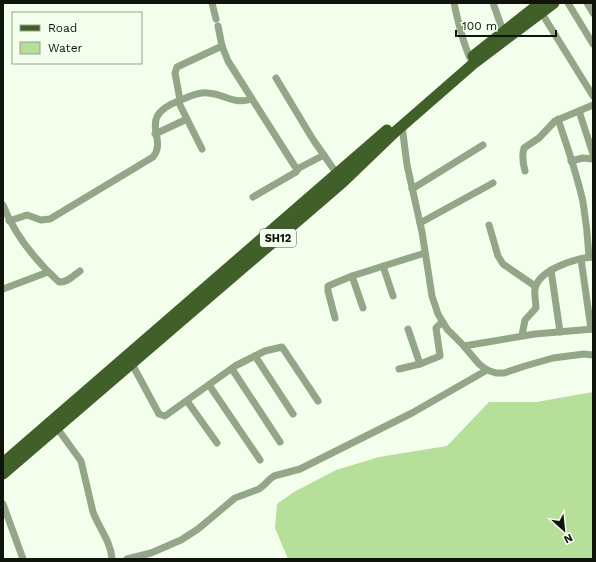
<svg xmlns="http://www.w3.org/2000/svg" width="596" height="562" font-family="'Work Sans',sans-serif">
  <rect width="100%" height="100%" fill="#f4feed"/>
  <polygon fill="#b6df99" points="593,392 593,559 288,559 275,528 277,504 294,492 336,470 379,457 447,446 489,402 536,402"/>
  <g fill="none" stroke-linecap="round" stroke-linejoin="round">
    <g stroke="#94a688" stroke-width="7">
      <polyline points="212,3 216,19"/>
      <path d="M454 3C458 22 462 40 470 58"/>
      <polyline points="493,3 503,31"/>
      <polyline points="568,3 593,44"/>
      <polyline points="587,3 593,13"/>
      <polyline points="541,12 593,96"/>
      <polyline points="218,26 222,46 228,61 294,165 296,168 299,168 324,155"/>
      <polyline points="276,78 312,138 337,174"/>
      <polyline points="180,100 175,73 177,67 222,46"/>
      <polyline points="178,101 202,149"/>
      <polyline points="579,111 593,154"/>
      <path d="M558 119C567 146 577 174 583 202 586 220 588 239 589 257"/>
      <polyline points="402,126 407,165 422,232 432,296 438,314 447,329 462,344 479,364 487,370 496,373 504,373 525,366 553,358 584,354 593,355"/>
      <polyline points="155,134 187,119"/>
      <polyline points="571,161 583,158 593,159"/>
      <path d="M525 171C523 164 522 155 524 148L539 138 555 121 593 105"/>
      <polyline points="412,189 483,145"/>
      <polyline points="253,197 296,172 299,168"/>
      <path d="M3 205C15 236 35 260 59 282 67 283 73 276 80 271"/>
      <path d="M9 221 27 215 41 220 50 219 153 157C169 138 134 117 181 100 190 96 199 92 208 93 226 94 232 105 252 99"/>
      <polyline points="420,223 493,183"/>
      <polyline points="489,225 498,256 503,264 535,286"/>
      <polyline points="581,259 591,329"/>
      <polyline points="383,266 393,296"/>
      <polyline points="551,270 560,332"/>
      <polyline points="352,276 363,308"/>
      <polyline points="3,289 48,272"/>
      <polyline points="335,318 328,291 328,286 352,276 425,253"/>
      <polyline points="408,329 420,364"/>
      <path d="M522 335 525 320 536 308C536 302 534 295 535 289 538 270 576 258 593 257"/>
      <polyline points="464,346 535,334 593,329"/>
      <polyline points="255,356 293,414"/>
      <polyline points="132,364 159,414 165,416 235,366 265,351 282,347 318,401"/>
      <polyline points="232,369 280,442"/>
      <polyline points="399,369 420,364 440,356 436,328 442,322"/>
      <polyline points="209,385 260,460"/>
      <polyline points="187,401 217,443"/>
      <path d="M57 428 81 461 93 512C99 528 111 542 112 559"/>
      <polyline points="3,504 23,559"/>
      <polyline points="127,559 151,553 181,540 198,529 235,498 259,489 264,485 270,479 274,476 300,469 412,413 487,370"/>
    </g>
    <g stroke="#415f29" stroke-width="11">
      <polyline points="473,56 540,3"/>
      <polyline points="3,463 387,130"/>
      <polyline points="3,474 271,244 343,182 395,132 473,64 554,3"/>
    </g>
  </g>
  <g text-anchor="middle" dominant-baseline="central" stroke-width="3" stroke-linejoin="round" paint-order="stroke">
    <rect fill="#f4feed" stroke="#545a50" stroke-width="1" x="260" y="229" width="36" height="18" rx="3"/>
    <g font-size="11" font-weight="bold" fill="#0f130c">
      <text x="278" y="238">SH12</text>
    </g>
  </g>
  <rect width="596" height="562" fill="none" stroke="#0f130c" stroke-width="8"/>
  <rect x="12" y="12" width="130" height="52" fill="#f4feed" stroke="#98a093"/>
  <rect x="20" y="25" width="20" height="6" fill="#415f29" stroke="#98a093"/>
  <text x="48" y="32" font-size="12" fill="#0f130c">Road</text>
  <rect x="20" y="42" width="20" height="12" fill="#b6df99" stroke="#98a093"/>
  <text x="48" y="52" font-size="12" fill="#0f130c">Water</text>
  <g transform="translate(564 530) rotate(153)" stroke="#f4feed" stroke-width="3" paint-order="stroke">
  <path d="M0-3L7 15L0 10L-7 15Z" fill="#0f130c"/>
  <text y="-6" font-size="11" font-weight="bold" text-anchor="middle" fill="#0f130c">N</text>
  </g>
  <path d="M456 30v6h100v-6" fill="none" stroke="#0f130c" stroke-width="2"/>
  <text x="462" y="30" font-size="12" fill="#0f130c" stroke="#f4feed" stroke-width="3" paint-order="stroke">100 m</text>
</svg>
